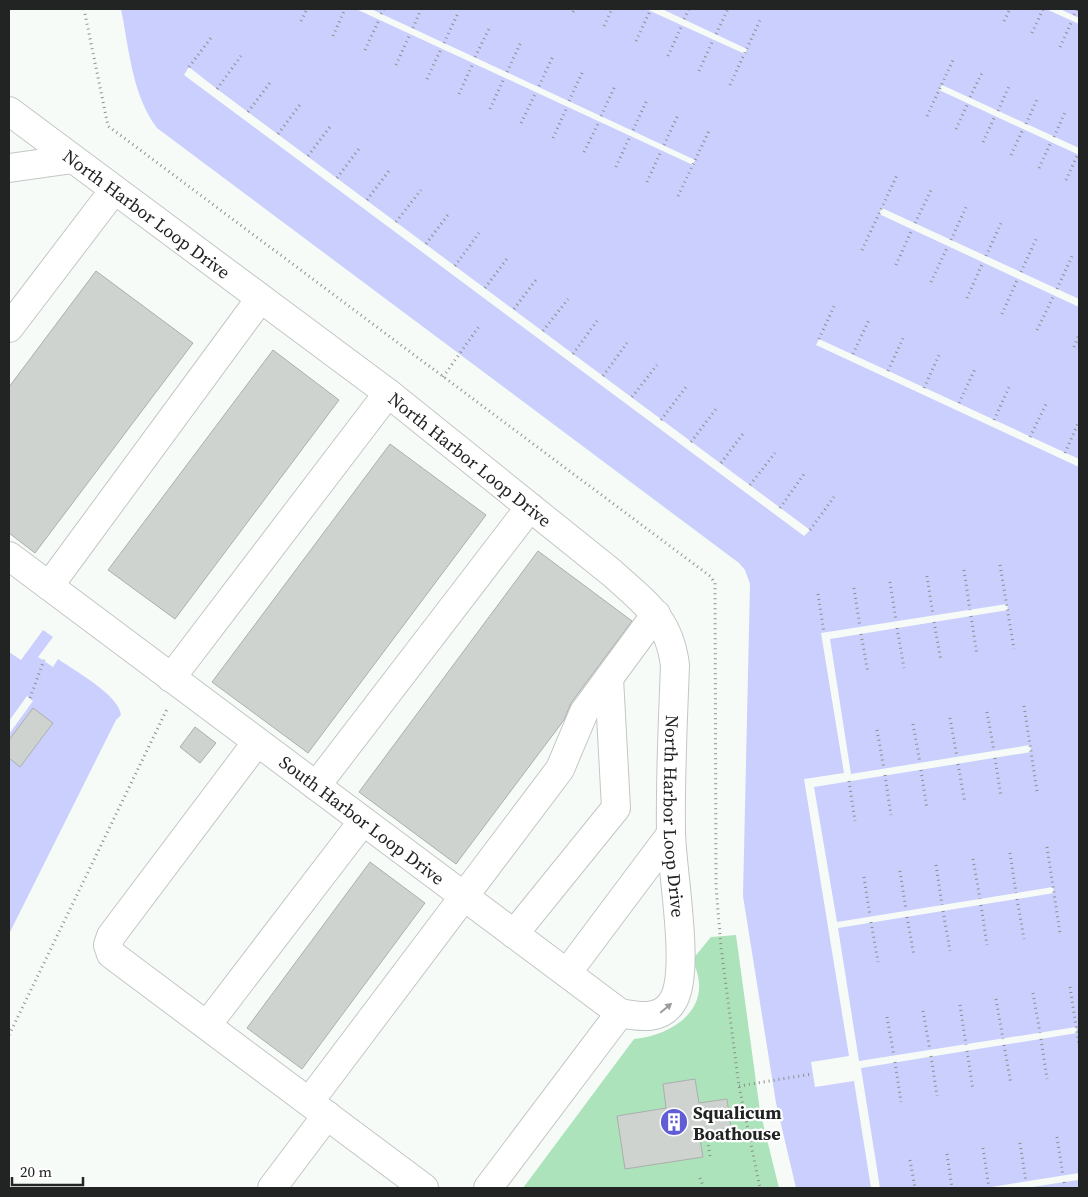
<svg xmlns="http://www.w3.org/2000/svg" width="1088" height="1197" font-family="'Source Serif 4',serif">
  <rect width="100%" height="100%" fill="#f7fbf8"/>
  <path fill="#ace3ba" d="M736 935 760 1111 779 1188H523L634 1039C675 1035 716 1006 692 960L711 937Z"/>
  <g fill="#cacffd">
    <path d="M121 9H1079V1188H796L776 1103 743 896 750 584 745 570 739 563 157 128C132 95 129 48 121 9Z"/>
    <path d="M43 630 53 637 38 657 53 667 58 659C75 671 119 695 121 715L116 720 9 934V652L21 660Z"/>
  </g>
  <g fill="#f7fbf8">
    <polygon points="356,9 371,9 695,160 693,165"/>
    <polygon points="646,9 662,9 747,49 745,54"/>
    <polygon points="1046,9 1060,9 1079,18 1079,24"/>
    <polygon points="189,67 217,89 810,530 804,536 184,75"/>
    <polygon points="942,85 1079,148 1079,155 939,90"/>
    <polygon points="882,208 1079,299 1079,307 879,214"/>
    <polygon points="819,339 1079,459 1079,467 816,345"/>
    <polygon points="1007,604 1008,610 830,639 851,774 1030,745 1031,752 814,787 837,922 1053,887 1054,893 838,928 859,1061 1076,1027 1077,1033 861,1068 880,1188 871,1188 854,1081 815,1087 811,1062 849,1056 804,779 844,773 821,633"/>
    <polygon points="27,696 33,701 9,734 9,721"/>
    <polygon points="1079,1173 1079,1180 1064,1182 1026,1188 985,1188"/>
  </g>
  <g fill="#cfd3d0" stroke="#abafac">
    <polygon points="96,271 193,343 35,553 9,533 9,387"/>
    <polygon points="273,350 339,400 175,619 108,570"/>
    <polygon points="390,444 486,515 308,753 212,682"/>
    <polygon points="538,551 632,621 571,703 564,720 456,864 359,792"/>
    <polygon points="33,708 53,723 20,767 9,758 9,740"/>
    <polygon points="195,727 216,743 200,763 180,747"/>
    <polygon points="370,862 425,903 302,1069 247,1028"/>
    <polygon points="695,1079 699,1103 727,1099 731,1128 699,1133 703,1157 625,1169 617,1116 666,1108 663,1084"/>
  </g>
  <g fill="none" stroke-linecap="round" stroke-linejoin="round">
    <defs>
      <g id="minor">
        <path id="s1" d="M9 111 388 393 612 573C645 603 669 618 675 665 673 721 670 777 671 833 672 872 690 968 674 999 663 1021 640 1017 620 1013L9 556"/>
        <polyline points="9,168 73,159"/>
        <polyline points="9,328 114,190"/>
        <polyline points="49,586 260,299"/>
        <polyline points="171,678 388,393"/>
        <polyline points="257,742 111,936 108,945 111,954 424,1188"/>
        <polyline points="316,786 530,507"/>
        <polyline points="514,934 616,808 609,678"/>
        <polyline points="567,973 671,834"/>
        <polyline points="207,1025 363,821"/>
        <polyline points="309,1102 560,769 584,712 656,614"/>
        <polyline points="272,1188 327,1115"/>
        <polyline points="488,1188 620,1013"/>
      </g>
    </defs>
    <use href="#minor" stroke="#c3c7c4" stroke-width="30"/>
    <g stroke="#8d908e" stroke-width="3" stroke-dasharray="1 4" stroke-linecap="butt">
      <polyline points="84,9 108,126 710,576 715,583 716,886 721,947 739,1086 760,1188"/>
      <polyline points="573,12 575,9"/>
      <polyline points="381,14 384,9"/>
      <polyline points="1074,15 1077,9"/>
      <polyline points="684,19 689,9"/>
      <polyline points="301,21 307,9"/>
      <polyline points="1004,21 1010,9"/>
      <polyline points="604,26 612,9"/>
      <polyline points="413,28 421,9"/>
      <polyline points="1032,33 1043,9"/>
      <polyline points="716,34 728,9"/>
      <polyline points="333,36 345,9"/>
      <polyline points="636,41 650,11"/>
      <polyline points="444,43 458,13"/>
      <polyline points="1060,47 1072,21"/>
      <polyline points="365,50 379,20"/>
      <polyline points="668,56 682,25"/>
      <polyline points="475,57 490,27"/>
      <polyline points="396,65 410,34"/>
      <polyline points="189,67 213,35"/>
      <polyline points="699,71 713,40"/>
      <polyline points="507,72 521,42"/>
      <polyline points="427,79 441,49"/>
      <polyline points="730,85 761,18"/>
      <polyline points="539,86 553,56"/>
      <polyline points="217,89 241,56"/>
      <polyline points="459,94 473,63"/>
      <polyline points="970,97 983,71"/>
      <polyline points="569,101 583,71"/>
      <polyline points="490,109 504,78"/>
      <polyline points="998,111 1010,84"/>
      <polyline points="248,112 272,80"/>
      <polyline points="601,116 615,86"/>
      <polyline points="927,116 954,58"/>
      <polyline points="521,123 536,92"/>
      <polyline points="1026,124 1038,97"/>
      <polyline points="956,129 968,103"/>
      <polyline points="633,130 647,100"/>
      <polyline points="278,134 302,102"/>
      <polyline points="1054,137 1066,110"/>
      <polyline points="553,138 567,107"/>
      <polyline points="983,142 995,116"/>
      <polyline points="664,145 678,115"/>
      <polyline points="584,152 599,122"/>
      <polyline points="1011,155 1023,129"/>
      <polyline points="308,156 332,124"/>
      <polyline points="616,167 630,136"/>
      <polyline points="1039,168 1051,142"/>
      <polyline points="337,178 361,146"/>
      <polyline points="1066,180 1078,154"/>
      <polyline points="647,182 661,151"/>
      <polyline points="678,196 710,129"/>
      <polyline points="367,200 391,168"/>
      <polyline points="396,222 421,190"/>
      <polyline points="915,223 932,188"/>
      <polyline points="951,240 967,205"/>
      <polyline points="426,244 450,212"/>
      <polyline points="862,250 898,173"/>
      <polyline points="986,256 1002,221"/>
      <polyline points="896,265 912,229"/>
      <polyline points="455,266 479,233"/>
      <polyline points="1021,272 1037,237"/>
      <polyline points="931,282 948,246"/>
      <polyline points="485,288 509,256"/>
      <polyline points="1057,289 1073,254"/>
      <polyline points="967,298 983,262"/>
      <polyline points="514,309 538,277"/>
      <polyline points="1002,314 1018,278"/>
      <polyline points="1037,330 1054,295"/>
      <polyline points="543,331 568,299"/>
      <polyline points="819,339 835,304"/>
      <polyline points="1074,347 1079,335"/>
      <polyline points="573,354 597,321"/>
      <polyline points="853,354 869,320"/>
      <polyline points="888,371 904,336"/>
      <polyline points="603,376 627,343"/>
      <polyline points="443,377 480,325"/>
      <polyline points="924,388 940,353"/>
      <polyline points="632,397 657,365"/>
      <polyline points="959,403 975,369"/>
      <polyline points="661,420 686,387"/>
      <polyline points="994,420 1010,385"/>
      <polyline points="1030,437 1047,402"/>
      <polyline points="691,442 716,409"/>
      <polyline points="1065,453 1079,421"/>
      <polyline points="721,463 745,431"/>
      <polyline points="750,485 775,453"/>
      <polyline points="780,508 804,474"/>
      <polyline points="810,530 834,497"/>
      <polyline points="1000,565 1014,649"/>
      <polyline points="964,570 970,610"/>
      <polyline points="927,576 933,615"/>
      <polyline points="890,582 896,621"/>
      <polyline points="854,588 860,627"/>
      <polyline points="818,594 824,633"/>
      <polyline points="971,616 977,655"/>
      <polyline points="934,622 941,661"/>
      <polyline points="897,628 904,668"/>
      <polyline points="861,634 868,673"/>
      <polyline points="30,698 44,660"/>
      <polyline points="1024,706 1037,791"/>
      <polyline points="987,712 994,751"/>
      <polyline points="950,718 957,757"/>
      <polyline points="913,724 920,763"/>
      <polyline points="877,730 884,769"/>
      <polyline points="995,758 1001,797"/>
      <polyline points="958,764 965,803"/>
      <polyline points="921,770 927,809"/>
      <polyline points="885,775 891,815"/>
      <polyline points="849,781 855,821"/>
      <polyline points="1047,847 1060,933"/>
      <polyline points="1010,853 1016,893"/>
      <polyline points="973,859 980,899"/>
      <polyline points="936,865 942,905"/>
      <polyline points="900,871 906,910"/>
      <polyline points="864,877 870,916"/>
      <polyline points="1017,899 1024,939"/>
      <polyline points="981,905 987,945"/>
      <polyline points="943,911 950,951"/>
      <polyline points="907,917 914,956"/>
      <polyline points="871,922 878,962"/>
      <polyline points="1070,987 1079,1045"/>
      <polyline points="1033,993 1040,1033"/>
      <polyline points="996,999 1003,1039"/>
      <polyline points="960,1005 966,1045"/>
      <polyline points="923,1011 930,1050"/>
      <polyline points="887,1017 894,1056"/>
      <polyline points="9,1035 168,707"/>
      <polyline points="1041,1039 1047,1079"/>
      <polyline points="1004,1045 1011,1084"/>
      <polyline points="967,1051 973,1090"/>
      <polyline points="931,1056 937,1096"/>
      <polyline points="895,1062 901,1102"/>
      <polyline points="739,1086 812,1074"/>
      <polyline points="1057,1137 1063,1176"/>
      <polyline points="1020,1143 1026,1182"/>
      <polyline points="983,1148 989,1188"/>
      <polyline points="947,1154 952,1188"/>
      <polyline points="710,1156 707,1137 747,1131"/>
      <polyline points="910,1160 915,1188"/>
      <polyline points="700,1178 704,1188"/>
      <polyline points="1064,1182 1065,1188"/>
    </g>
    <use href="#minor" stroke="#fff" stroke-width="28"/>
  </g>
  <defs><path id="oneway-solid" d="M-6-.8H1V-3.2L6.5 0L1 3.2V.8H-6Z" transform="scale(1.25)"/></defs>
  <use fill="#9c9c9c" href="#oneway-solid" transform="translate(666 1008) rotate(-40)"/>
  <defs>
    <symbol id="building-disc" viewBox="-11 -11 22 22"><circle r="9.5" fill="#625dd5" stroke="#fff"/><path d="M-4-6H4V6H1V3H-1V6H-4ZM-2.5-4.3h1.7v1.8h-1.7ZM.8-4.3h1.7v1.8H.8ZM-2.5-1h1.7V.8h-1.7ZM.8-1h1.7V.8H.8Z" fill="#fff"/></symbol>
  </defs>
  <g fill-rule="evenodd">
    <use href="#building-disc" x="658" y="1106" width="32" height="32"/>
  </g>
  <g text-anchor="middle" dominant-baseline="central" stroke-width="4.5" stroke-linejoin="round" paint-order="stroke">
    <g font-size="18" fill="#222423" stroke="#fff">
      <text stroke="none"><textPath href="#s1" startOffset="172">North Harbor Loop Drive</textPath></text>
      <text stroke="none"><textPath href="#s1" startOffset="578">North Harbor Loop Drive</textPath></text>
      <text stroke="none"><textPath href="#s1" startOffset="1026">North Harbor Loop Drive</textPath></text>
      <text transform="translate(362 820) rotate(37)">South Harbor Loop Drive</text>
    </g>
    <g font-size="18" font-weight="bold" fill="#222423" stroke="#fff" text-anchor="start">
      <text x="693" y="1112">Squalicum<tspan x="693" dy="21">Boathouse</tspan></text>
    </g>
  </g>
  <rect width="1088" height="1197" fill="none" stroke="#222423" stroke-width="20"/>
  <path d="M12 1177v8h71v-8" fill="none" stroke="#222423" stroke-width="2.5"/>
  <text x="20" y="1177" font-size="15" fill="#222423" stroke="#ffffff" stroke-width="4" paint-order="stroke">20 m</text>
</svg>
